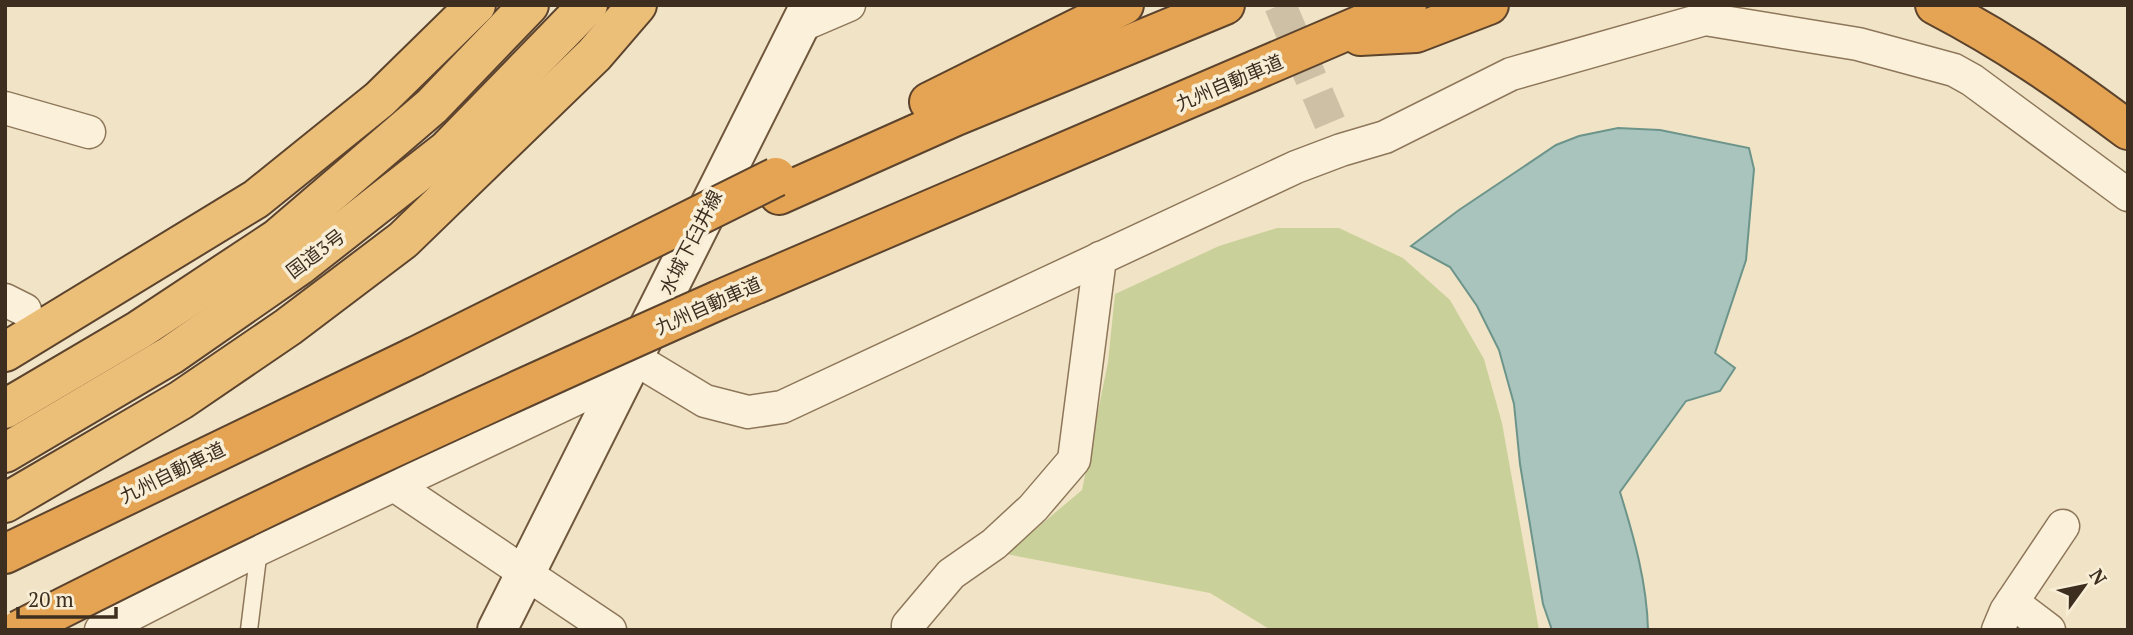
<svg xmlns="http://www.w3.org/2000/svg" width="2133" height="635" font-family="'PT Serif','Noto Sans JP',serif">
  <rect width="100%" height="100%" fill="#f1e4c6"/>
  <polygon fill="#cad099" points="1277,228 1339,228 1403,258 1450,300 1484,359 1502,423 1539,630 1271,630 1210,593 1006,554 1082,490 1108,362 1115,294 1219,246"/>
  <path fill="#a8c4bc" stroke="#6d948a" stroke-width="2" d="M1618 128 1660 130 1749 148 1754 169 1746 260 1715 353 1735 368 1720 391 1686 401 1620 492C1634 537 1647 583 1648 630H1552L1543 604 1520 464 1514 404 1499 350 1477 306 1450 267 1411 246 1459 210 1556 145 1579 136Z"/>
  <g fill="none" stroke-linecap="round" stroke-linejoin="round">
    <polyline stroke="#cdc0a5" stroke-width="32" stroke-dasharray="32 16" stroke-linecap="butt" points="1280,5 1330,123"/>
    <defs>
      <polyline id="service" points="249,630 259,549"/>
      <g id="minor">
        <polyline points="800,26 849,5"/>
        <polyline points="5,108 89,132"/>
        <polyline points="5,300 25,310"/>
        <polyline points="632,357 705,401 748,412 782,407 1296,167 1341,150 1385,137 1511,74 1705,19 1858,44 1954,70 1972,80 2128,195"/>
        <polyline points="394,485 610,630"/>
        <polyline points="2012,602 2049,630"/>
        <polyline points="101,630 259,549 622,377"/>
        <polyline points="908,630 908,625 951,574 994,544 1033,508 1074,460 1100,258"/>
        <polyline points="1998,630 2006,611 2063,526"/>
      </g>
      <polyline id="secondary" points="497,630 810,5"/>
      <g id="trunk">
        <polyline points="5,352 256,199 380,99 476,5"/>
        <polyline points="5,409 139,330 278,238 432,106 529,5"/>
        <polyline points="5,453 171,355 299,266 447,150 588,5"/>
        <polyline points="5,503 181,400 288,327 403,240 594,55 637,5"/>
      </g>
      <g id="motorway">
        <path d="M1935 5C2006 42 2064 82 2128 130"/>
        <polyline points="1360,36 1416,33 1489,5"/>
        <polyline points="929,102 1124,5"/>
        <polyline points="779,195 956,116 1225,5"/>
        <polyline points="719,300 1407,5"/>
        <polyline points="5,554 414,357"/>
      </g>
    </defs>
    <use href="#service" stroke="#8e765a" stroke-width="19"/>
    <use href="#minor" stroke="#8e765a" stroke-width="35"/>
    <use href="#secondary" stroke="#70573d" stroke-width="42"/>
    <use href="#trunk" stroke="#5c432e" stroke-width="42"/>
    <use href="#motorway" stroke="#5c432e" stroke-width="42"/>
    <use href="#service" stroke="#fbf1da" stroke-width="16"/>
    <use href="#minor" stroke="#fbf1da" stroke-width="32"/>
    <use href="#secondary" stroke="#fbf1da" stroke-width="38"/>
    <use href="#trunk" stroke="#ecbf78" stroke-width="38"/>
    <use href="#motorway" stroke="#e4a453" stroke-width="38"/>
    <defs>
      <g id="motorway-bridge">
        <polyline points="414,357 776,177"/>
        <path d="M19 630C249 512 483 405 719 300"/>
      </g>
    </defs>
    <use href="#motorway-bridge" stroke="#5c432e" stroke-width="42" stroke-linecap="butt"/>
    <use href="#motorway-bridge" stroke="#e4a453" stroke-width="38"/>
  </g>
  <g text-anchor="middle" dominant-baseline="central" stroke-width="7" stroke-linejoin="round" paint-order="stroke">
    <g font-size="19" fill="#3d2e1f" stroke="#f8eed6">
      <text transform="translate(1229 82) rotate(-23)">九州自動車道</text>
      <text transform="translate(690 242) rotate(-63)">水城下臼井線</text>
      <text transform="translate(315 253) rotate(-37)">国道3号</text>
      <text transform="translate(708 305) rotate(-24)">九州自動車道</text>
      <text transform="translate(172 472) rotate(-26)">九州自動車道</text>
    </g>
  </g>
  <rect width="2133" height="635" fill="none" stroke="#3d2e1f" stroke-width="14"/>
  <g transform="translate(2084 586) rotate(57)" stroke="#f8eed6" stroke-width="5" paint-order="stroke">
  <path d="M0-5L12 26L0 18L-12 26Z" fill="#3d2e1f"/>
  <text y="-10" font-size="19" font-weight="bold" text-anchor="middle" fill="#3d2e1f">N</text>
  </g>
  <path d="M18 607v10h98v-10" fill="none" stroke="#3d2e1f" stroke-width="3.5"/>
  <text x="28" y="607" font-size="21" fill="#3d2e1f" stroke="#f8eed6" stroke-width="5" paint-order="stroke">20 m</text>
</svg>
